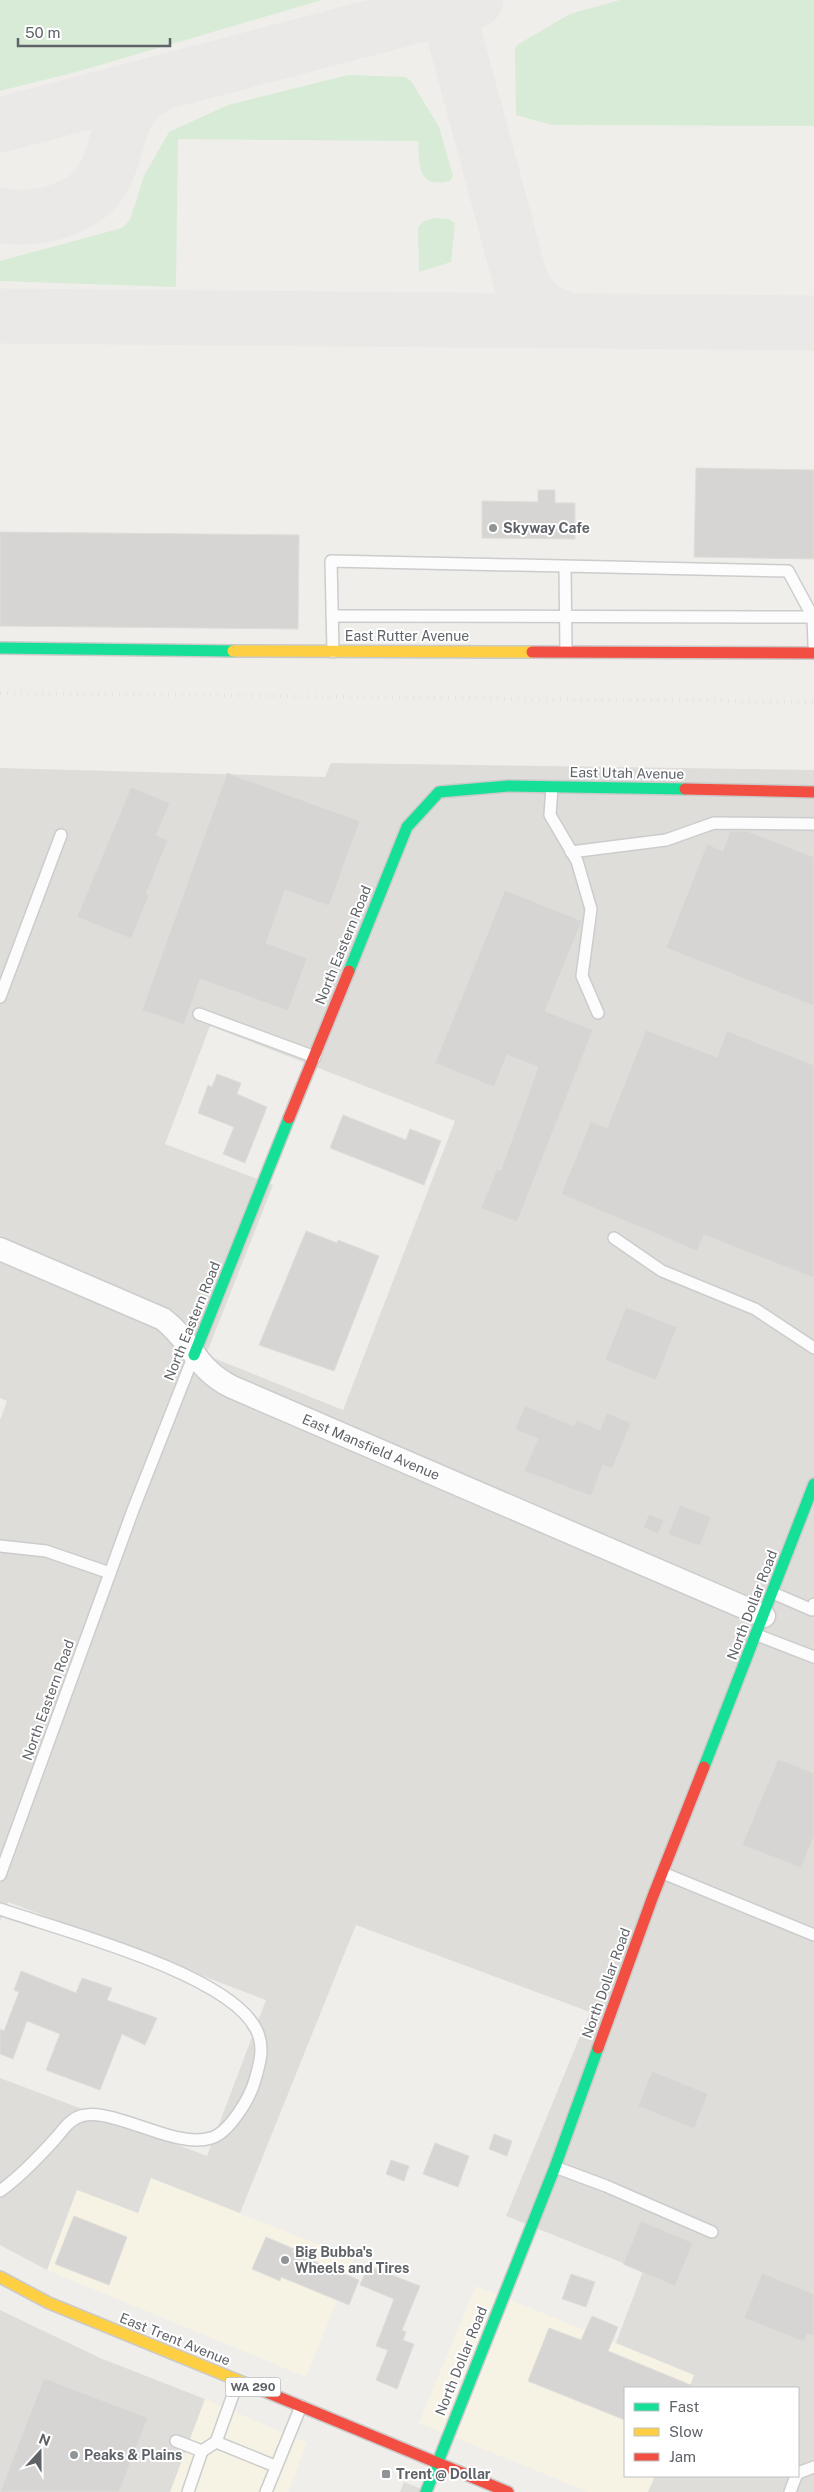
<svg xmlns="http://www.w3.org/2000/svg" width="814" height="2492" font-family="'Public Sans',sans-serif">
  <rect width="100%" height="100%" fill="#efeeea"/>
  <g fill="#f7f3e4">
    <polygon points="151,2178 354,2259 306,2377 47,2270 77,2189 138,2213"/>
    <polygon points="476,2286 694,2375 689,2388 625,2388 625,2476 655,2476 648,2492 589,2492 419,2423"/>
    <polygon points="205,2399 307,2443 288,2492 170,2492"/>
  </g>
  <g fill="#dfddda" fill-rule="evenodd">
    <path d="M331 763 814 770V2492H648L655 2476H798V2388H689L694 2375 616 2343 643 2271 506 2216 590 2012 356 1925 240 2213 151 2178 138 2213 77 2190 47 2270 0 2245V2078L207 2156 266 2000 8 1902 0 1921V1420L7 1401 0 1398V768L325 777ZM210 1026 455 1121 343 1410 206 1355 273 1185 165 1144Z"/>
    <polygon points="0,2310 100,2358 205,2399 170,2492 0,2492"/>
    <polygon points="404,2482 429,2492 400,2492"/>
  </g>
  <g fill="#d8ebd6">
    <polygon points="0,0 322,0 76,72 0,91"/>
    <polygon points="620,0 814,0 814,126 552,125 516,115 515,49 517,45 570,14"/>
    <path d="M348 75 405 77 411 81 439 127 453 176 450 181C416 189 420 164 418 141L178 139 176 287 0 281V261L122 228 130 220 144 176 169 132 228 105Z"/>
    <polygon points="436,218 449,219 455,223 451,262 419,272 418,227 424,221"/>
  </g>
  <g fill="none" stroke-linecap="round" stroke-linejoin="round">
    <g stroke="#eae9e7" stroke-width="55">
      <path d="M445 0 521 282C531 304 547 313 570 321"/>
      <polyline points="0,125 476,0"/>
      <path d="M0 215C36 223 90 209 106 173 125 131 113 112 158 84"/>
      <polyline points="0,316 814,323"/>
    </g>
  </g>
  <g fill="#d6d5d3" stroke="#deddd9">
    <polygon points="696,468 814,470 814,559 694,557"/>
    <polygon points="538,490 555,490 555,503 575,503 575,539 482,538 482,501 538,502"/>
    <polygon points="0,532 299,535 298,629 0,626"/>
    <polygon points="227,773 360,821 329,906 285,890 266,943 307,958 288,1011 200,979 184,1025 142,1010"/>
    <polygon points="131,787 170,803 156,835 168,840 146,894 149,895 131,939 77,917"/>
    <polygon points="730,831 747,831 814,857 814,1006 666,948 707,844 723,851"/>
    <polygon points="505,890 582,921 545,1011 593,1030 517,1222 481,1208 497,1169 501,1170 538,1067 507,1055 494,1087 435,1063"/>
    <polygon points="646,1030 717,1057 727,1031 814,1065 814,1278 704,1235 697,1251 561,1194 591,1121 607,1128"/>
    <polygon points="217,1074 241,1083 237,1094 267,1107 245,1163 223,1154 234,1127 198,1113 208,1085 212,1087"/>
    <polygon points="343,1115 406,1140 410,1129 441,1141 424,1185 330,1148"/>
    <polygon points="306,1231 337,1243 338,1240 379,1256 334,1371 259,1345"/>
    <polygon points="626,1307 677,1327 656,1380 605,1360"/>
    <polygon points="525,1406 574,1426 576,1420 600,1430 607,1413 631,1423 612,1469 603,1465 591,1496 524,1471 538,1439 515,1429"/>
    <polygon points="680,1505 711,1517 700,1546 668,1534"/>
    <polygon points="649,1514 664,1520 658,1534 643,1527"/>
    <polygon points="778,1759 814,1773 814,1836 801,1868 742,1845"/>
    <polygon points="21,1971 76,1993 82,1978 112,1988 107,2000 157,2018 145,2045 122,2034 100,2090 46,2070 60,2034 27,2021 13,2059 0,2054 0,2029 4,2031 19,1992 14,1990"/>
    <polygon points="652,2071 708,2094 694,2129 638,2106"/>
    <polygon points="494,2134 512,2141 507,2156 489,2149"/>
    <polygon points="435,2143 469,2156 458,2187 423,2174"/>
    <polygon points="391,2160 409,2166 404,2181 386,2174"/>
    <polygon points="74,2216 127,2237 109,2285 55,2264"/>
    <polygon points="641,2221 693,2243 675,2286 623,2264"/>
    <polygon points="266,2237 294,2249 292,2252 359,2280 349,2305 281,2277 280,2281 252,2269"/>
    <polygon points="368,2266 420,2286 402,2330 406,2332 403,2340 414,2344 397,2389 376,2380 388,2350 376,2346 394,2299 360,2285"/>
    <polygon points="762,2273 814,2294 814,2336 807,2334 804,2342 744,2318"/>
    <polygon points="571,2274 595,2282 586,2307 562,2299"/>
    <polygon points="592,2316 618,2327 608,2351 698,2388 625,2388 625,2420 528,2381 549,2328 581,2340"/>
    <polygon points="44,2378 148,2418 119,2492 0,2492"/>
  </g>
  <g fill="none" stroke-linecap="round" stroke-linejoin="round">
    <defs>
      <g id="lane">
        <polyline points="565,567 566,651"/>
        <polyline points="332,616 814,617"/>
        <polyline points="333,652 331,561 788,571 813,617 814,645"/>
        <polyline points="552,787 550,815 577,861 591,909 582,976 598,1013"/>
        <polyline points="571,852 666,840 714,823 814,824"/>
        <polyline points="0,997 61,835"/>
        <polyline points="199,1014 315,1057"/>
        <polyline points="614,1238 662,1271 755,1309 814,1348"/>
        <polyline points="0,1546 46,1551 110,1573"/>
        <polyline points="773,1593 812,1610 814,1604"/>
        <polyline points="757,1635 814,1657"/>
        <polyline points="663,1873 814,1935"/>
        <polyline points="0,1875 133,1510 194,1355"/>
        <path d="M0 1909C60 1930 228 1973 256 2029 265 2046 260 2063 255 2080 250 2098 229 2133 211 2138 172 2151 102 2098 73 2120 66 2124 61 2133 55 2139 38 2158 21 2176 0 2191"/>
        <polyline points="555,2167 606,2186 712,2232"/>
        <polyline points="176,2441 202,2451 216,2442 238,2381"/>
        <polyline points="216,2442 275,2466"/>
        <polyline points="798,2473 814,2467"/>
        <polyline points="188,2492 202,2451"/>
        <polyline points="266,2492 301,2406"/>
        <polyline points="790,2492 796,2476"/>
      </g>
      <path id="street" d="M0 1249 163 1319C193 1342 194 1368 232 1387L764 1616"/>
      <g id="fast">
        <polyline points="0,648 233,651"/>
        <polyline points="349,971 407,827 439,792 508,786 685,789"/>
        <polyline points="194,1355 289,1118"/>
        <polyline points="704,1767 814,1484"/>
        <polyline points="426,2492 555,2167 598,2048"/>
      </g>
      <g id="slow">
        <polyline points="233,651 532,652"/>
        <polyline points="0,2277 49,2303 264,2391"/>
      </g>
      <g id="jam">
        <polyline points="532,652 814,653"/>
        <polyline points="685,789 814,792"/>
        <polyline points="289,1118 349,971"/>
        <polyline points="598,2048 653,1896 704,1767"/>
        <polyline points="264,2391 508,2492"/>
      </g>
    </defs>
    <use href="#lane" stroke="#cbcccc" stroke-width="14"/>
    <use href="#street" stroke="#cbcccc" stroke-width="25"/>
    <use href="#fast" stroke="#cacacb" stroke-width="14"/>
    <use href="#slow" stroke="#cacacb" stroke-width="14"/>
    <use href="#jam" stroke="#cacacb" stroke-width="14"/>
    <use href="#lane" stroke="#fdfcfc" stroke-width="11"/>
    <use href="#street" stroke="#fdfcfc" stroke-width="22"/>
    <use href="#fast" stroke="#16e098" stroke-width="11"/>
    <use href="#slow" stroke="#ffcf43" stroke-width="11"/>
    <use href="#jam" stroke="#f24e42" stroke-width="11"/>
    <polyline stroke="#e4e4e4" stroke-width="4" stroke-dasharray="1 6" stroke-linecap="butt" points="0,693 814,702"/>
  </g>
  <g fill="#919496" stroke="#fff" stroke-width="2">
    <circle cx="493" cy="528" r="5"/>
    <circle cx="285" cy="2260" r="5"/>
    <circle cx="74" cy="2455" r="5"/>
    <rect x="381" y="2469" width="10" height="10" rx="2.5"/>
  </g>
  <g text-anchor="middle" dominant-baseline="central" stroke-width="4" stroke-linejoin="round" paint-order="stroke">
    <rect fill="#fff" stroke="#8f9295" stroke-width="1" x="225.5" y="2377.5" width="55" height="19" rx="4"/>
    <g font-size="12" font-weight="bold" fill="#5f6368">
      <text x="253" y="2387">WA 290</text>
    </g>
    <g font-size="14" font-weight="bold" fill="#5f6368" stroke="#fff" text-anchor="start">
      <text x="503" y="528">Skyway Cafe</text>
      <text x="295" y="2252">Big Bubba's<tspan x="295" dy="16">Wheels and Tires</tspan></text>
      <text x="84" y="2455">Peaks &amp; Plains</text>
      <text x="396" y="2474">Trent @ Dollar</text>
    </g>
    <g font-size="14" fill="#5f6368" stroke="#fff">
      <text x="407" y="636">East Rutter Avenue</text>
      <text transform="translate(627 773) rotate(1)">East Utah Avenue</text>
      <text transform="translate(343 945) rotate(-68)">North Eastern Road</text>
      <text transform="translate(192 1321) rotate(-68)">North Eastern Road</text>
      <text transform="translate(371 1447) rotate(23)">East Mansfield Avenue</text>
      <text transform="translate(752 1605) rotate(-69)">North Dollar Road</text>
      <text transform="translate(48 1700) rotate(-70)">North Eastern Road</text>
      <text transform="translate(606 1983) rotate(-70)">North Dollar Road</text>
      <text transform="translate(175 2339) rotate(22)">East Trent Avenue</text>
      <text transform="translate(461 2361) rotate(-68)">North Dollar Road</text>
    </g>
  </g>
  <rect x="624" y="2387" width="175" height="90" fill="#ffffff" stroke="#bfc1c3"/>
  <rect x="634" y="2403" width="25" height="8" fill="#16e098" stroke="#bfc1c3"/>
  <text x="669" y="2412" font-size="15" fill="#5f6368">Fast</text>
  <rect x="634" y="2428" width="25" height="8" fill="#ffcf43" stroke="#bfc1c3"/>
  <text x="669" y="2437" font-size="15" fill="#5f6368">Slow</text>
  <rect x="634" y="2453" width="25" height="8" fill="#f24e42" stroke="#bfc1c3"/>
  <text x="669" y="2462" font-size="15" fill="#5f6368">Jam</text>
  <g transform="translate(40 2452) rotate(21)" stroke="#ffffff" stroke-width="4" paint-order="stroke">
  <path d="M0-4L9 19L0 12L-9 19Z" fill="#5f6368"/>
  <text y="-8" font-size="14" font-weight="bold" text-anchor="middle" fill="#5f6368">N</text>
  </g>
  <path d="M18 38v8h152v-8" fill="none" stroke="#5f6368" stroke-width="2.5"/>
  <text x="25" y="38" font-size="15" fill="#5f6368" stroke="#ffffff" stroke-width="4" paint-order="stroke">50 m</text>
</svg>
